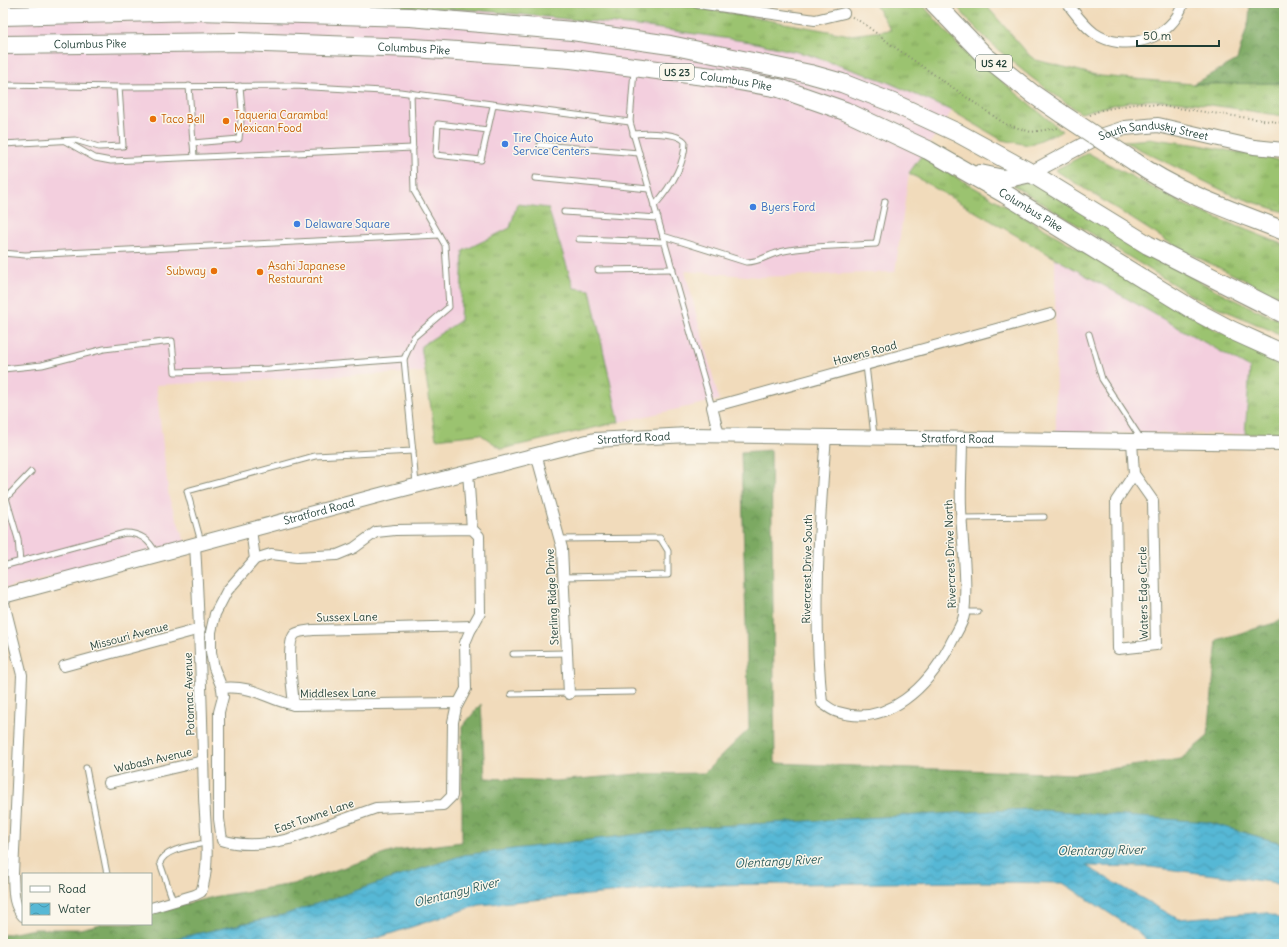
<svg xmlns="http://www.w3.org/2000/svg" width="1287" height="947" font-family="Delius,sans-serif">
  <defs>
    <pattern id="grass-tufts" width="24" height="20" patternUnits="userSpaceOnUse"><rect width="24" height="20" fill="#9bc36f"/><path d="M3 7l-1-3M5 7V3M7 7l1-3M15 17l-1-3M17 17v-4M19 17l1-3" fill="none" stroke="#7ea05c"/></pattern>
    <pattern id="forest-crowns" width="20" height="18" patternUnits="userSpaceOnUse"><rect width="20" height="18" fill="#7ca962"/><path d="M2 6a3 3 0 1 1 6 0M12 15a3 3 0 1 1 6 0" fill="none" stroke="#658b52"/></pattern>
    <pattern id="water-waves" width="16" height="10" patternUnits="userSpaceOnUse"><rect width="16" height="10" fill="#57b8d5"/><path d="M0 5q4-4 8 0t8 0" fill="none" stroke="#4797ae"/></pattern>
  </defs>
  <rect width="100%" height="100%" fill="#fbf7ec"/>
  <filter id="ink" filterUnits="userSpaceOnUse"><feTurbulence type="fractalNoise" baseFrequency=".025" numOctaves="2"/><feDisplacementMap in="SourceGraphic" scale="8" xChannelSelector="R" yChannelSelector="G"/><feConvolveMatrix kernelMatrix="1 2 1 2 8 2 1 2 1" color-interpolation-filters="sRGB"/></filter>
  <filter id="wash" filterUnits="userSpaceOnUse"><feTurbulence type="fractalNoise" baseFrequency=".012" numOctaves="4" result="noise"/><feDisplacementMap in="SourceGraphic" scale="16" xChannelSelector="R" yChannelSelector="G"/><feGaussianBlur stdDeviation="0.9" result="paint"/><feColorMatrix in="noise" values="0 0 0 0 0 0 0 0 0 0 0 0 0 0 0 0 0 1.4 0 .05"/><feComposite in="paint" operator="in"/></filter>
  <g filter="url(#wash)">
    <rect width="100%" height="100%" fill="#f1dbbb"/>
    <g fill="#f3cfde">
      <polygon points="21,3 275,3 474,10 647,27 751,42 806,54 885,81 952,111 909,173 895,272 759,277 685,271 719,400 619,422 590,290 574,288 548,208 463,251 460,321 421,346 424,372 156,385 169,498 185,542 3,589 3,4"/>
      <polygon points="1055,258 1251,368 1245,434 1056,432"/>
    </g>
    <g fill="url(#grass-tufts)" stroke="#5d8052">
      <polygon points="276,3 674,3 850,35 891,30 874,3 921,3 957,44 1062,131 1029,145 1002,140 952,111 885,81 806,54 751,42 647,27 474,10"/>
      <path d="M954 3H984L1030 56 1036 60 1100 76 1193 84 1284 83V116C1241 110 1197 101 1153 100 1129 100 1104 107 1081 113 1035 82 989 47 954 3Z"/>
      <polygon points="1154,139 1199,145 1284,161 1284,212 1232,195 1123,141"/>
      <polygon points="1088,153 1187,206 1284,245 1284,299 1178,248 1055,170"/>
      <polygon points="921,156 1214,329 1284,359 1284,434 1245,434 1250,368 1055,258 909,173"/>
      <path d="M1031 181C1113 231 1195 285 1284 322V336L1194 297 1013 185Z"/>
      <polygon points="517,204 548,208 574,288 590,290 619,422 502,449 480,434 436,439 421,346 460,321 463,251 510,228"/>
    </g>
    <g fill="url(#forest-crowns)" stroke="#4e734b">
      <polygon points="1250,3 1284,3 1284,83 1193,84 1237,60 1249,20"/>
      <polygon points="771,450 775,763 1074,774 1181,759 1208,736 1217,640 1278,622 1284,618 1284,844 1207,822 283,915 150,944 3,944 3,935 35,929 80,929 101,924 151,924 151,912 218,896 293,884 397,850 462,842 462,727 481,704 485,778 555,781 638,774 704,773 749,729 741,452"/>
    </g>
    <polygon fill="url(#water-waves)" stroke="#3b7a84" points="1028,809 1207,822 1284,844 1284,886 1271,882 1150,867 1086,866 1178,919 1266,912 1284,921 1284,944 1151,944 1138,932 1063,883 979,882 698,885 479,905 359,944 150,944 283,915 463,855 698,827"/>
  </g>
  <g filter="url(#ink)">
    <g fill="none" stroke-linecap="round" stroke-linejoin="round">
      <defs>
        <g id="lane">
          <polyline points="3,85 119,87"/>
          <polyline points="189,86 194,157"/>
          <polyline points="411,93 414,191 445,245 449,307 414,337 404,359 416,484"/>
          <polyline points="630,122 712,407"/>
          <polyline points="488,130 438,124 436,155 481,160 493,106"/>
          <path d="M633 134C645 133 679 132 685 142 685 165 669 189 654 206"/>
          <polyline points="65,141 95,158 111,161 413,148"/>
          <polyline points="193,143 239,139 242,110 240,86"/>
          <polyline points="3,144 75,140 99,147 123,146 119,87 295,86 400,92 630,122 634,70"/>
          <polyline points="540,145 639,153"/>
          <polyline points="535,178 649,189"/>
          <polyline points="564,212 658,218"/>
          <path d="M663 236 746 262C760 263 770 253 784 251 814 245 846 246 876 244L885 201"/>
          <polyline points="579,239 665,242"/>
          <polyline points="3,253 25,255 439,235"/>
          <polyline points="598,270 673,269"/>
          <polyline points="1089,334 1102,379 1141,439"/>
          <polyline points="866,365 874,436"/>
          <polyline points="3,369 42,365 104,349 172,341 175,372 269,369 404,359"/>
          <polyline points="961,518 1044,517"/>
          <polyline points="559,539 660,538 668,551 668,575 563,577"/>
          <polyline points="201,542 187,491 315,456 413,451"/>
          <polyline points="20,562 18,539 6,498 31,472"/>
          <path d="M3 566 125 533C141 533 149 540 156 553"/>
          <polyline points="964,612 978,612"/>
          <polyline points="513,654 567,653"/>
          <polyline points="511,694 633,692"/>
          <polyline points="86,768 107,874"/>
          <path d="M173 901 160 863C164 849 192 846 205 843"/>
        </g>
        <g id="street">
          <polyline points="698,3 815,20 844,13"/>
          <path d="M1067 3C1075 13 1083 25 1094 33 1124 54 1173 39 1183 3"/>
          <polyline points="719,435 712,407 1051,314"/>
          <path d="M826 436C819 524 813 615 822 703 827 706 832 711 838 712 888 728 929 685 950 645 954 636 963 624 964 615 968 580 962 543 961 508 960 485 962 462 962 438"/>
          <polyline points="1132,441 1134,474 1116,501 1118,649 1156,645 1153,501 1134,474"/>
          <polyline points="536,454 562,548 569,694"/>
          <path d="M468 472 472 529 479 536 480 613 470 631 465 643 466 689 456 708 453 722 452 796 443 805 376 808 289 839C268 844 243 847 222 840L219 819V712L223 697 222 688 214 668 211 652V632L215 614 227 591 255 559 271 554 297 557 337 555 354 548 376 532 395 530 472 529"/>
          <polyline points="251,530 255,559"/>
          <path d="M3 599 22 675 13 874C14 889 12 904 23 916"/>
          <polyline points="64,666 200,629"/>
          <path d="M222 688C255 685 265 699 294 705L458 703"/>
          <path d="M294 705C293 692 285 642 295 634 299 631 307 631 313 630L473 626"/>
          <polyline points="109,783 203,761"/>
          <path d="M151 908 195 895 201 892C211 866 205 824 204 796 202 712 200 629 195 545"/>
        </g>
        <g id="secondary">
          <path id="s1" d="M1031 173 1098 137 1125 128 1158 125 1254 147 1284 150"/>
          <path id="s2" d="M3 596 384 494 595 440 688 435 1284 443"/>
        </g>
        <g id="highway">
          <polyline points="934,3 985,56 1033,94 1062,114"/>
          <polyline points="3,16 198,11 410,17 572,31 670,45 810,74 842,83 893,103 958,133 1031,173 1148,245 1284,314"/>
          <path id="s3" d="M3 45 238 42 414 48 571 59 728 79 779 88 845 111 928 150 1005 194 1195 311 1231 330 1284 354"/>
          <path d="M1135 162C1180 194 1234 211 1284 231"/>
          <polyline points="980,174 1003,179 1031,173"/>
        </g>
      </defs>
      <use href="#lane" stroke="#888c78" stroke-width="7"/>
      <use href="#street" stroke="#888c78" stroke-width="12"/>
      <use href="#secondary" stroke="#888c78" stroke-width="16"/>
      <use href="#highway" stroke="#888c78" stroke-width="20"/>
      <g stroke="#888c78" stroke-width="2" stroke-dasharray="1 3" stroke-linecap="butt">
        <polyline points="852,17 863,23 893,46 1005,124 1031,132 1058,128"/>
        <polyline points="1090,115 1101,110 1141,103 1284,123"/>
      </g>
      <use href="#lane" stroke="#fff" stroke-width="5"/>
      <use href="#street" stroke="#fff" stroke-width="10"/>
      <use href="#secondary" stroke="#fff" stroke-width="14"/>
      <use href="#highway" stroke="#fff" stroke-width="18"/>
      <defs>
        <polyline id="highway-bridge" points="1062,114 1135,162"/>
      </defs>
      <use href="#highway-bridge" stroke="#888c78" stroke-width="20" stroke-linecap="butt"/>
      <use href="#highway-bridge" stroke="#fff" stroke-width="18"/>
    </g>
  </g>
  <g fill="#e8710a" stroke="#fbf7ec" stroke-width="1.5">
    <circle cx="153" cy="119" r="4"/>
    <circle cx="226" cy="121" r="4"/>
    <circle cx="214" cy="271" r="4"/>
    <circle cx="260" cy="272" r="4"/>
  </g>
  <g fill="#3f7fe0" stroke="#fbf7ec" stroke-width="1.5">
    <circle cx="505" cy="144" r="4"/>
    <circle cx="753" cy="207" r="4"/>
    <circle cx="297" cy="224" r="4"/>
  </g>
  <g text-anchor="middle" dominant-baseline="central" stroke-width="3" stroke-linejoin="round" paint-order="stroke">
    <g fill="#fbf7ec" stroke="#61756b" stroke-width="1">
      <rect x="976" y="55" width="36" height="16" rx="3"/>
      <rect x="660" y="64" width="34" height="16" rx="3"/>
    </g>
    <g font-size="10" font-weight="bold" fill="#1f3d34">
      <text x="994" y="63">US 42</text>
      <text x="677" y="72">US 23</text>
    </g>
    <g font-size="11" fill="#1f3d34" stroke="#fbf7ec">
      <text stroke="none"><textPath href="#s3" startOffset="87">Columbus Pike</textPath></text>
      <text stroke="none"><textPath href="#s3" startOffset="411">Columbus Pike</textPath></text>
      <text stroke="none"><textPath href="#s3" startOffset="735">Columbus Pike</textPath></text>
      <text stroke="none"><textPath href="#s1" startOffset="133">South Sandusky Street</textPath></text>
      <text stroke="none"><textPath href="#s3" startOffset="1059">Columbus Pike</textPath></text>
      <text transform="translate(865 353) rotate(-15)">Havens Road</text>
      <text stroke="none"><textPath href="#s2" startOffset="651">Stratford Road</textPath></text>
      <text stroke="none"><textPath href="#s2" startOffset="975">Stratford Road</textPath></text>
      <text stroke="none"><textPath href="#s2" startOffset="327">Stratford Road</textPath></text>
      <text transform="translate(950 554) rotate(-92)">Rivercrest Drive North</text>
      <text transform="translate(807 569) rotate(-89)">Rivercrest Drive South</text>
      <text transform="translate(1143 593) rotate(-91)">Waters Edge Circle</text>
      <text transform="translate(552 597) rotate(-93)">Sterling Ridge Drive</text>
      <text transform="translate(347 617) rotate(-1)">Sussex Lane</text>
      <text transform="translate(129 636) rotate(-15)">Missouri Avenue</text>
      <text transform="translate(338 693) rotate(-1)">Middlesex Lane</text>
      <text transform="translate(189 694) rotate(-92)">Potomac Avenue</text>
      <text transform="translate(153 760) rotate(-13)">Wabash Avenue</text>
      <text transform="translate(314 816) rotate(-19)">East Towne Lane</text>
    </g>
    <g font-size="11" fill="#c56008" stroke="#fbf7ec" text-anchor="start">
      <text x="234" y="115">Taqueria Caramba!<tspan x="234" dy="13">Mexican Food</tspan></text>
      <text x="161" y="119">Taco Bell</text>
      <text x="268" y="266">Asahi Japanese<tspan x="268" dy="13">Restaurant</tspan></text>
      <text x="206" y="271" text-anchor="end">Subway</text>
    </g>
    <g font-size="11" fill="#366cbe" stroke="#fbf7ec" text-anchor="start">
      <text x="513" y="138">Tire Choice Auto<tspan x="513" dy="13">Service Centers</tspan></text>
      <text x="761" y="207">Byers Ford</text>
      <text x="305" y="224">Delaware Square</text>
    </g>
    <g font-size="12" font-style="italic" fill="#2d5c5c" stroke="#fbf7ec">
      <text transform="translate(1101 850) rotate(-1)">Olentangy River</text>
      <text transform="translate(778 861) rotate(-3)">Olentangy River</text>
      <text transform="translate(456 892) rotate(-14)">Olentangy River</text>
    </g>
  </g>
  <rect width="1287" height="947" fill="none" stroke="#fbf7ec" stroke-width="16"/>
  <rect x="22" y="873" width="130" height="52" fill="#fbf7ec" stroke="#a3ada2"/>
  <rect x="30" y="886" width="20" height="6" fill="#ffffff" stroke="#a3ada2"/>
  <text x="58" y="893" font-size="12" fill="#1f3d34">Road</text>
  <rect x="30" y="903" width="20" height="12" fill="url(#water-waves)" stroke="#a3ada2"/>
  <text x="58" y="913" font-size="12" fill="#1f3d34">Water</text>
  <path d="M1137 40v6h82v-6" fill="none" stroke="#1f3d34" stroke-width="2"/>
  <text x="1143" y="40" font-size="12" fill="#1f3d34" stroke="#fbf7ec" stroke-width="3" paint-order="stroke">50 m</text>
</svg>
